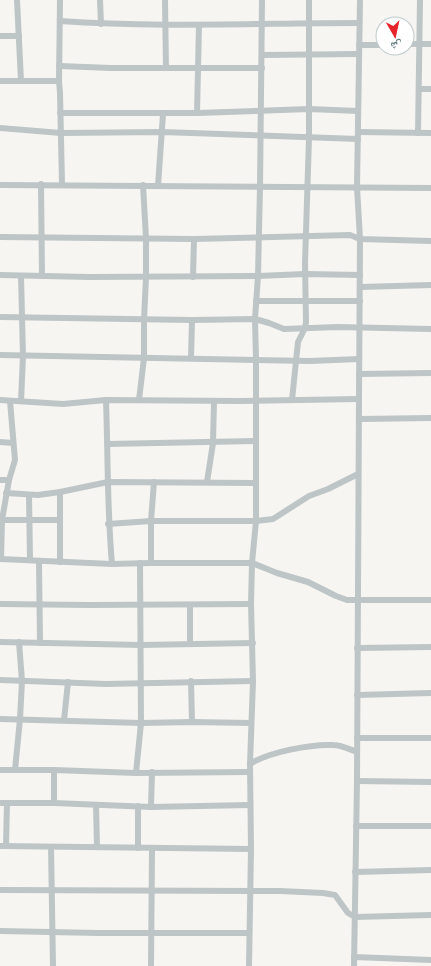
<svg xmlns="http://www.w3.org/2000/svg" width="431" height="966" font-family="'Noto Sans','Noto Naskh Arabic',sans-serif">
  <rect width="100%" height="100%" fill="#f6f5f2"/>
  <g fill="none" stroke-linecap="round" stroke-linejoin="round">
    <g stroke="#bec5c7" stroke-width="6">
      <polyline points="17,0 21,81"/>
      <polyline points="60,0 59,81 60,93 62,184"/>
      <polyline points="100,0 101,24"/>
      <polyline points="165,0 166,68"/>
      <path d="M60 21C160 28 260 23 359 23"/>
      <polyline points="0,36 19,36"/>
      <polyline points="407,44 431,44"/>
      <polyline points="359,45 383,45"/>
      <polyline points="262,55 359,54"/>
      <polyline points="59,66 111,68 262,68"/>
      <polyline points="0,81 59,81"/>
      <polyline points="419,89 431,89"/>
      <polyline points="60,113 197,113 309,109 358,111"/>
      <polyline points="197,113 199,25"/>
      <polyline points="0,128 61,133 162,132 358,139"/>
      <polyline points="358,132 431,133"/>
      <polyline points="418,133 420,0"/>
      <polyline points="41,184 42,276"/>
      <polyline points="0,185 431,188"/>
      <polyline points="158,186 163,114"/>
      <polyline points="0,237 194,239 350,235 360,239 431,241"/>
      <polyline points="0,275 89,277 258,276 305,274 360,275"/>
      <polyline points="21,276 23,356 21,401"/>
      <polyline points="193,277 194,239"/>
      <polyline points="360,287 431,285"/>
      <polyline points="256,301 360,301"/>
      <polyline points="0,317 192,320 255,319 269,323 284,329 338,327 431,329"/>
      <polyline points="0,355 310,361 359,359"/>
      <polyline points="191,358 192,320"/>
      <polyline points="359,374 431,373"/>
      <polyline points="0,400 63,404 106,400 241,401 359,399"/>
      <path d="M106 400C108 454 107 509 112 564"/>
      <polyline points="139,400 144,358 144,320 146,277 146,238 143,185"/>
      <polyline points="292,400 298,342 305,328 306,322 305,263 309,138 309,0"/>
      <polyline points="359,419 431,418"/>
      <polyline points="0,442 13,443"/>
      <polyline points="108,444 255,441"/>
      <polyline points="0,480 9,480"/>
      <polyline points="207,482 213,443 214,401"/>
      <polyline points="60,492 60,562"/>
      <polyline points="6,493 38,495 60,492 108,482 255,483"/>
      <polyline points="29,495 30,560"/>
      <polyline points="0,520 60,520"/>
      <polyline points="108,524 151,521 256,521 273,519 309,496 328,489 358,474"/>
      <polyline points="0,559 112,564 151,563 252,563 277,573 308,582 336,596 347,600 431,600"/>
      <polyline points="1,559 2,520 9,480 15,460 10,401"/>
      <polyline points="39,561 40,643"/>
      <polyline points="151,563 151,521 154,482"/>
      <polyline points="0,604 89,605 251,604"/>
      <polyline points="0,642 141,645 253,643"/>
      <polyline points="190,644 190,605"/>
      <polyline points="357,648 431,647"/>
      <polyline points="0,680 106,684 253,681"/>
      <polyline points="191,681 192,722"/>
      <polyline points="357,695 431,693"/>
      <polyline points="0,719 141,723 192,722 251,723"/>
      <polyline points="64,720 68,682"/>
      <polyline points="357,738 431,738"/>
      <path d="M250 764C269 752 311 744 333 745 341 745 349 749 357 752"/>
      <polyline points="0,770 54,770 136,773 250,772"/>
      <polyline points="15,770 20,719 22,681 19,642"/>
      <polyline points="54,770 54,803"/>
      <polyline points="136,773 141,723 140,563"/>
      <polyline points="357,781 431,782"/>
      <polyline points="0,803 54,803 151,807 250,805"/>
      <polyline points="96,805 97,847"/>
      <polyline points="138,806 138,848"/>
      <polyline points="151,807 152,772"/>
      <polyline points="356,826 431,826"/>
      <polyline points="0,846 251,849"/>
      <polyline points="6,846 7,803"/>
      <polyline points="51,847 53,966"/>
      <polyline points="355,872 431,870"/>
      <polyline points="0,890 280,891 323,893 335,895 348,913 355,917 431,915"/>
      <polyline points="0,931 99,933 249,933"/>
      <polyline points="354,957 431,960"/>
      <polyline points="151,966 152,848"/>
      <polyline points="249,966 251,849 250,764 253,681 251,604 252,563 256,521 256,359 255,319 258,276 260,187 262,0"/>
      <polyline points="354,966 357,781 359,399 360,239 357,187 360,0"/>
    </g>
  </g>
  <g transform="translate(395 36) rotate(171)"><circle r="19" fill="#ffffff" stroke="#bfc9cb"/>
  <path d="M0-3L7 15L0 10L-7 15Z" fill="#e6222a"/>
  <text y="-6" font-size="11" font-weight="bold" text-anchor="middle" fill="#60797e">ش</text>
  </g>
</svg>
